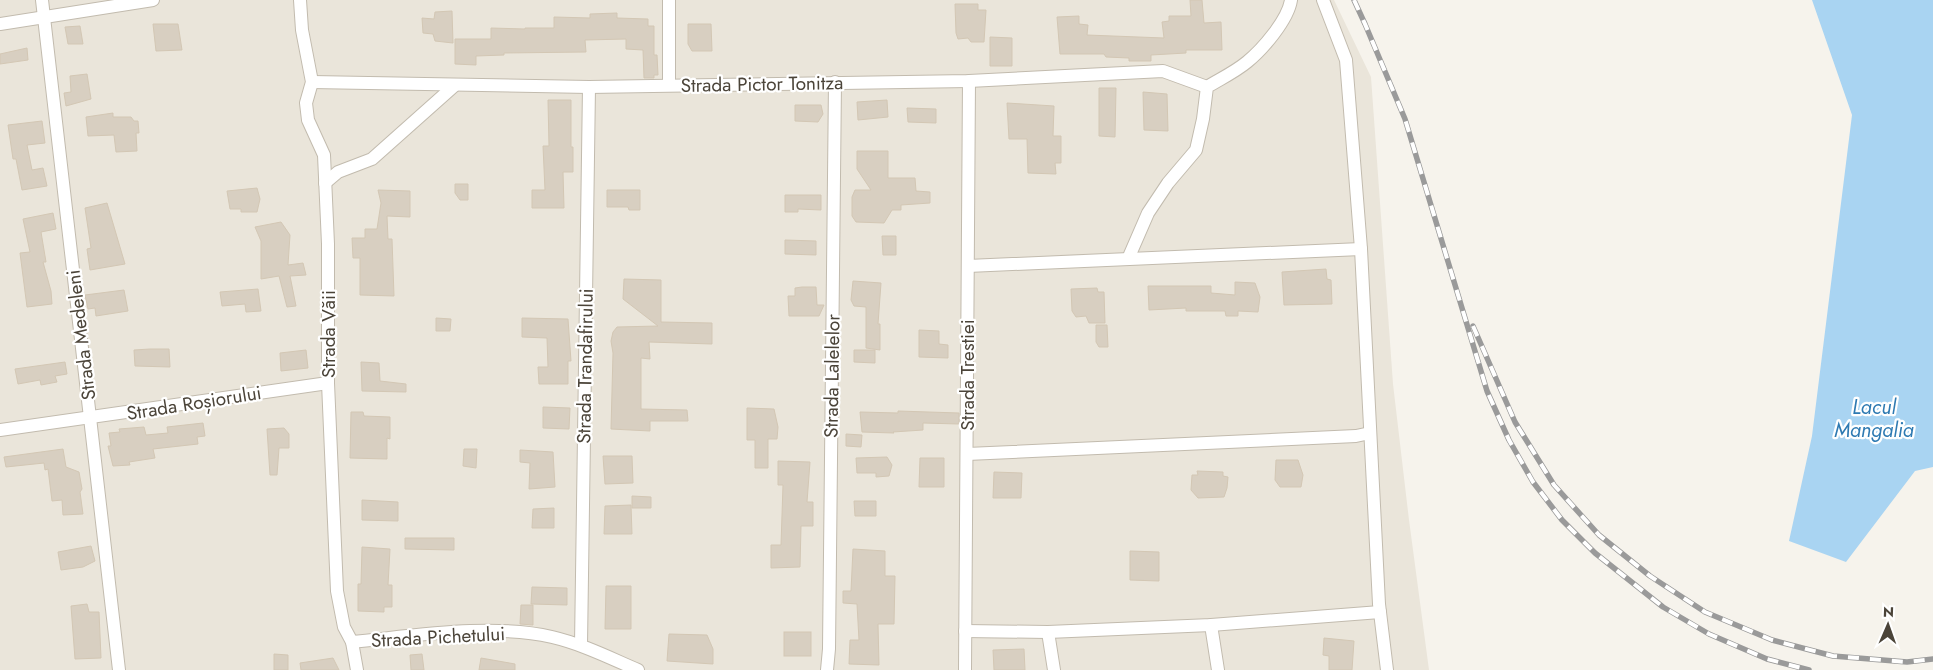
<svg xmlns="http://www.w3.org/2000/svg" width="1933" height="670" font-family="Jost,sans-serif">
  <rect width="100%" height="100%" fill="#f6f3ec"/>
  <polygon fill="#eae5da" points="0,0 1334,0 1371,77 1393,384 1409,520 1429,670 0,670"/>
  <polygon fill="#a9d4f2" points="1812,0 1933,0 1933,467 1915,471 1846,562 1789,541 1812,436 1852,115"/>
  <g fill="#d8cfc1" stroke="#d3c7b4">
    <polygon points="1190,0 1202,0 1204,23 1221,22 1222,50 1186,50 1186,53 1151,55 1151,61 1129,61 1129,58 1106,57 1104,54 1060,54 1057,17 1079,16 1079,24 1088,25 1087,35 1164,38 1162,22 1169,21 1169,16 1191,16"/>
    <polygon points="955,4 978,4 978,10 986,10 984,42 971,42 968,38 958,39 956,33"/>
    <polygon points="452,11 453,43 435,41 433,34 423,33 422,18 434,19 435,12"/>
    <polygon points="617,13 617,18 648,19 648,26 654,26 654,55 657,55 658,75 654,75 654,78 644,78 643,50 626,49 626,39 585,40 586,52 504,53 504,55 476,56 476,65 455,64 455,39 491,39 491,28 525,29 525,28 554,28 554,17 590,18 590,14"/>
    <polygon points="153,24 178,24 182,50 156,51"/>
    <polygon points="688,24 711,24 712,51 692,51 688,44"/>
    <polygon points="80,26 83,44 68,44 65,27"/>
    <polygon points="990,37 1012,38 1012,66 990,66"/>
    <polygon points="27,48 28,60 0,64 0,54"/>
    <polygon points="87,74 91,99 66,106 64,93 71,92 70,76"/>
    <polygon points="1099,88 1116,88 1115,137 1099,136"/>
    <polygon points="1143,92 1167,94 1168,131 1144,130"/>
    <polygon points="548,100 571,100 571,147 573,147 573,172 563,172 564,208 532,208 532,190 545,190 543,146 549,146"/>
    <polygon points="887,100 888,117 858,120 857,102"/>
    <polygon points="1007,103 1054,106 1053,136 1061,136 1061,163 1055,163 1056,174 1028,173 1027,139 1009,139"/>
    <polygon points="795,105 821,105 823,114 818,122 795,121"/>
    <polygon points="907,108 936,109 936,123 908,122"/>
    <polygon points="113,113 113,117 131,117 134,121 138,121 139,133 136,133 137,151 116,152 114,135 88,136 86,117"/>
    <polygon points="42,121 45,143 27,145 32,170 43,168 47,186 22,190 16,159 13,159 8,125"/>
    <polygon points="857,151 888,151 888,178 915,178 916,191 930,192 930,203 901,205 901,210 892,210 884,223 856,222 852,216 852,197 855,190 871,190 857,169"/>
    <polygon points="455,184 468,184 468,200 460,200 455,193"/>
    <polygon points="257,188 260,199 257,212 241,212 241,209 230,209 227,191"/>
    <polygon points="378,190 410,191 410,217 387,216 388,239 392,239 394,296 360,295 360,258 353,258 352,238 365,238 365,229 377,229 381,203"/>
    <polygon points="607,190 640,190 640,210 629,210 628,207 607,207"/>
    <polygon points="785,195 821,195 821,210 798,209 798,212 785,212"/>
    <polygon points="107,203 125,264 90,270 87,249 91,248 85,208"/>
    <polygon points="53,213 56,229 41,232 46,262 43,262 51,291 52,304 27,307 20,253 30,252 23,219"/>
    <polygon points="281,222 290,235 288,265 303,263 306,275 290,276 296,306 287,307 279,276 261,279 261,241 255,227"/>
    <polygon points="882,236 896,236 896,255 883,255"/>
    <polygon points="785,240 816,241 816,255 785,254"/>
    <polygon points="1326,269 1327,279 1331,280 1332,304 1284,305 1282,272"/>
    <polygon points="624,279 661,280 661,322 712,323 712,344 649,342 650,359 641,358 641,409 687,410 688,421 650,421 650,431 611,429 613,353 611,341 613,332 617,327 658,326 623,299"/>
    <polygon points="853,281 881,283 878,324 880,324 880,350 866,348 866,307 854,306 851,300"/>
    <polygon points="1235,282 1255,283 1260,297 1258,312 1238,311 1238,316 1226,316 1225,311 1186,311 1186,308 1149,310 1148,286 1211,286 1211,293 1235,295"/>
    <polygon points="802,287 816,287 817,305 824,305 819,316 789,316 788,296 795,296 795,288"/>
    <polygon points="1097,288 1098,292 1104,292 1105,323 1089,323 1086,316 1076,317 1072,311 1071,289"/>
    <polygon points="258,289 261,311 246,312 245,304 222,306 220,292"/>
    <polygon points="124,290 128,311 96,316 95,308 88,309 85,295"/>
    <polygon points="436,318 451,319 450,331 436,331"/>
    <polygon points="522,318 568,319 571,361 568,361 568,384 539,384 538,367 548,367 547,338 522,337"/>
    <polygon points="1096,325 1107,325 1108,347 1099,347 1096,342"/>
    <polygon points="919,330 939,331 939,344 948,345 948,358 919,357"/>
    <polygon points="150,349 169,349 170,367 135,366 134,350"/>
    <polygon points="306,350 308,368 281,371 280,353"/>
    <polygon points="854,350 875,350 875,363 854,362"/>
    <polygon points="65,362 67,374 55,376 57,382 41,385 40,380 18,384 15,369"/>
    <polygon points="361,362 379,363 380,381 406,384 406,392 362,391"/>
    <polygon points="543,407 570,408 569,429 543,428"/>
    <polygon points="747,408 774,409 778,427 777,439 768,439 768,468 755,468 755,440 747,440"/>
    <polygon points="898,411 959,413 959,424 923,423 923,430 893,432 894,433 862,432 860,412 898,413"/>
    <polygon points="351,412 363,412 364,416 390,417 390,439 387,438 387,459 350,458"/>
    <polygon points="203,423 205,436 197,437 198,444 153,449 155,458 129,462 130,465 113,466 108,446 111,446 109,433 120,432 119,429 144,427 146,435 168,433 167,427"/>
    <polygon points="284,428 289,434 289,448 279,448 277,475 270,475 267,429"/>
    <polygon points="846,434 862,435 861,447 846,446"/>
    <polygon points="63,449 66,467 79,472 82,489 80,492 83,514 63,515 62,500 52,501 48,469 45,470 44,463 6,467 4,457"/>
    <polygon points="464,449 477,449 476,468 463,466"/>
    <polygon points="520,450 553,452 555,487 529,489 530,463 520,462"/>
    <polygon points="603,456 632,456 633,483 605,484"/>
    <polygon points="887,457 892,465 889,476 876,477 876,473 857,473 856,458"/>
    <polygon points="920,458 944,458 944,487 919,487"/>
    <polygon points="1276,460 1298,460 1303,475 1301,487 1280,487 1275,480"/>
    <polygon points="778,461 810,462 807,502 813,502 813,526 801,526 800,567 771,568 771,545 781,545 783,485 778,485"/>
    <polygon points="1197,471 1223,472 1223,476 1228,477 1227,488 1224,497 1198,498 1191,490 1192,475 1198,475"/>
    <polygon points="994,472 1022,473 1021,498 993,498"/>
    <polygon points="632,496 651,497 651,508 632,508"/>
    <polygon points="362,500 398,502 398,521 362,520"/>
    <polygon points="854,501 876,501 876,516 855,516"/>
    <polygon points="631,505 632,534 604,534 605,506"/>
    <polygon points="554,508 554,528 532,528 533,509"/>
    <polygon points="405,538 454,538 454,550 405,549"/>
    <polygon points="91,546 95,561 83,567 61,570 58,552"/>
    <polygon points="362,547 390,549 388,585 392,585 392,607 384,607 384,612 358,611 358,584 361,584"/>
    <polygon points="853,549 885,551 885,576 895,576 894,624 878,624 879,665 849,664 850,640 859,640 857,604 843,603 843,591 851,591"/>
    <polygon points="1130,551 1159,552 1159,581 1130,580"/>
    <polygon points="606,586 631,586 631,629 605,629"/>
    <polygon points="532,587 567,588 567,605 531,604"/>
    <polygon points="87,604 89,612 99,612 101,658 75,659 71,606"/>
    <polygon points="521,605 533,605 533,625 520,624"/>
    <rect x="784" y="632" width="27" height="24"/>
    <polygon points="669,634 707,635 713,649 713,664 667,661"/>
    <polygon points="1324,638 1354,641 1352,670 1329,670 1329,656 1323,655"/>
    <polygon points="1024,649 1025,670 994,670 993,650"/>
    <polygon points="274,654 288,655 288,670 274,670"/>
    <polygon points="422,654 424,670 411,670 410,655"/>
    <polygon points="333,658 339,670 301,670 300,663"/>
    <polygon points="481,658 515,664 515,670 479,670"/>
  </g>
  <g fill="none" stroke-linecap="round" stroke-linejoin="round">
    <defs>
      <g id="street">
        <polyline points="42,0 119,670"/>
        <polyline points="300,0 302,30 312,82 306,103 308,120 324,155 328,244 328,383 337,591 344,627 352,642 357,670"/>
        <polyline points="1323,0 1346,60 1361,249 1379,604 1387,670"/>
        <polyline points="0,24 153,0"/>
        <polyline points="312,82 589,87 969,81 1163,71 1207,87"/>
        <polyline points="669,85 669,0"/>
        <polyline points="325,183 338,172 372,159 454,86"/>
        <path d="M1128 259 1148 213 1168 183 1196 150 1203 119 1207 87C1220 79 1235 72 1247 62 1262 50 1288 20 1291 0"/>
        <polyline points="968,266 1361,249"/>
        <polyline points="0,430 328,383"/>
        <polyline points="967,454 1356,436 1370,433"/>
        <polyline points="1211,625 1218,670"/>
        <polyline points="965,631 1048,632 1211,625 1380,612"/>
        <polyline points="1048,632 1054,670"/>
        <path d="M352 642C414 636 491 623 552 637 582 644 610 658 638 670"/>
        <polyline points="581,645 589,87"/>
        <polyline points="827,670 829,649 835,82"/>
        <polyline points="965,670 969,81"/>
      </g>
    </defs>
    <use href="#street" stroke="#c2bbae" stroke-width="14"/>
    <use href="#street" stroke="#fff" stroke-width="12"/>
    <defs>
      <g id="rail">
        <polyline points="1354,0 1365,24 1405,119 1487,391 1509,440 1533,482 1562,520 1595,553 1663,607 1709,634 1767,659 1809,670"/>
        <polyline points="1473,326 1515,422 1554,485 1599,535 1650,576 1705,612 1772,640 1833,656 1907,662 1933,659"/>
      </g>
    </defs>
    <use href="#rail" stroke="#9a9a9a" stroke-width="5.5"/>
    <use href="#rail" stroke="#fff" stroke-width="4" stroke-dasharray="11" stroke-linecap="butt"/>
  </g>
  <g text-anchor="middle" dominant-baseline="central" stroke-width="4.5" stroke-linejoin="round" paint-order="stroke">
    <g font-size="19" fill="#4b4439" stroke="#fff">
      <text transform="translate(762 84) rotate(-1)">Strada Pictor Tonitza</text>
      <text transform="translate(328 334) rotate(-90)">Strada Văii</text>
      <text transform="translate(81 335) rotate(-97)">Strada Medeleni</text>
      <text transform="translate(585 366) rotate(-89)">Strada Trandafirului</text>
      <text transform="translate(967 375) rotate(-90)">Strada Trestiei</text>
      <text transform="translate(832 376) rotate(-89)">Strada Lalelelor</text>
      <text transform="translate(194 403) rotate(-9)">Strada Roșiorului</text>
      <text transform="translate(438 637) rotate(-3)">Strada Pichetului</text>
    </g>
    <g font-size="20" font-style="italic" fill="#2e7ab2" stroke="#fff">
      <text x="1874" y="407">Lacul<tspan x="1874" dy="23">Mangalia</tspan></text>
    </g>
  </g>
  <g transform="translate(1888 625) rotate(2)" stroke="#ffffff" stroke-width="4" paint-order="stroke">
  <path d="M0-4L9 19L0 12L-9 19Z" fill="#4b4439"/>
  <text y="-8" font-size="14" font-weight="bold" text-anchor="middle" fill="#4b4439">N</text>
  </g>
</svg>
